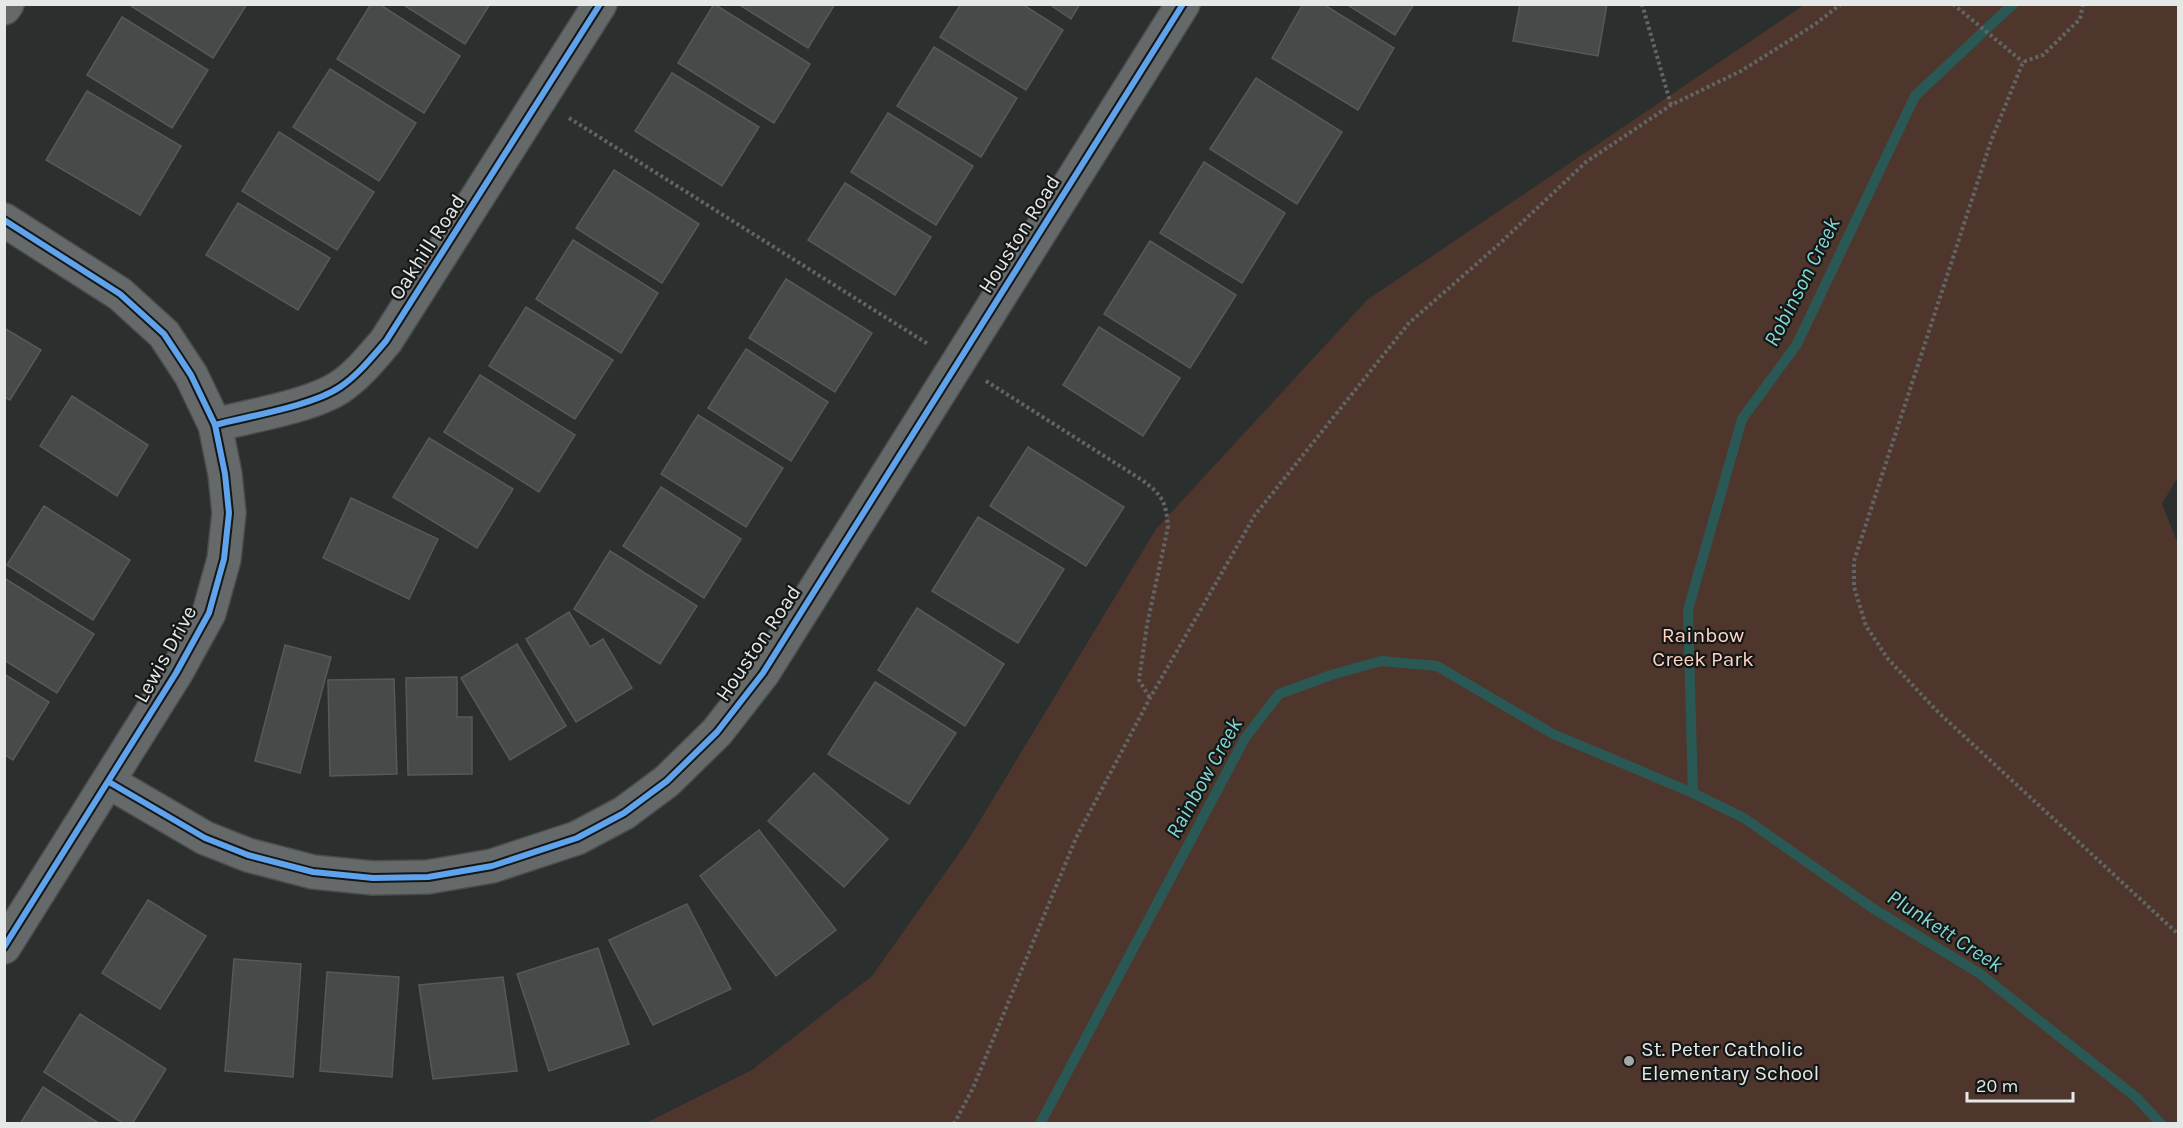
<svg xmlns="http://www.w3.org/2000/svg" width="2183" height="1128" font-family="Karla,sans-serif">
  <rect width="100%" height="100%" fill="#2b2f2e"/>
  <polygon fill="#4e362d" points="1804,5 2178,5 2178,477 2162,504 2178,544 2178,1123 646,1123 752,1070 872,976 967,842 1156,529 1367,300"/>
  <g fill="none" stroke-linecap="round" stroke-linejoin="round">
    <g stroke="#2a5955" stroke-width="10">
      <polyline points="1693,793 1688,610 1742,419 1797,344 1915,96 2013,4"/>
      <polyline points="1040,1124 1245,738 1279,694 1331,675 1381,661 1437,666 1553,734 1693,793 1744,818 1874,909 1979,973 2137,1098 2161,1124"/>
    </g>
  </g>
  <g fill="#484a4a" stroke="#565958" stroke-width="1.5">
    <polygon points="128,4 247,4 213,58"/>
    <polygon points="371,4 379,4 460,56 424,113 337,59"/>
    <polygon points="402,4 490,4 465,44"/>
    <polygon points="714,4 810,64 774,123 678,63"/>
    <polygon points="738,4 835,4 808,48"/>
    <polygon points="961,4 1022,4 1063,30 1026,90 940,37"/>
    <polygon points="1049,4 1080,4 1071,19"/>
    <polygon points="1303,4 1323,4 1394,48 1358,110 1272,58"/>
    <polygon points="1346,4 1414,4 1395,35"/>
    <polygon points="1520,4 1607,4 1598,56 1513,41"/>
    <polygon points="122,17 208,70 172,128 87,75"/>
    <polygon points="934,47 1017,98 981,157 897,106"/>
    <polygon points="330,69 416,123 379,181 293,127"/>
    <polygon points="672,73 759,127 722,186 635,131"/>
    <polygon points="1256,78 1342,132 1297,204 1210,149"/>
    <polygon points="87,91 181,146 140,215 46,160"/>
    <polygon points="888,113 973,166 936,225 851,172"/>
    <polygon points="279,132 374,192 337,250 242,191"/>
    <polygon points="1204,162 1285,213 1242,283 1160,233"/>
    <polygon points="614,170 699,224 662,283 576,228"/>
    <polygon points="845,183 931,237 895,295 808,240"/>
    <polygon points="238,203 330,258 298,310 206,255"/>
    <polygon points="573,240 658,293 621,353 536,299"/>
    <polygon points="1150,241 1236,295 1190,368 1104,314"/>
    <polygon points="786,279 872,333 835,392 749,338"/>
    <polygon points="526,307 613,360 575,419 489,366"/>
    <polygon points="1099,327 1180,378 1143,436 1063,385"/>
    <polygon points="4,328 41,350 10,400 4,397"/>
    <polygon points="746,349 828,402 791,461 708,408"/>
    <polygon points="480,375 575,435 539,492 444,432"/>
    <polygon points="72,396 148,445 117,496 40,446"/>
    <polygon points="698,415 783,468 746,527 661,474"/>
    <polygon points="429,438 513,489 477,548 393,497"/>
    <polygon points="1028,447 1124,507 1086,566 990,506"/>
    <polygon points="661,487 741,539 704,598 623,546"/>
    <polygon points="351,498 438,539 409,599 323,558"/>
    <polygon points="44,506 130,560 93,620 7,565"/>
    <polygon points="978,517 1064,569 1018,643 932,591"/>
    <polygon points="610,551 697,606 660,664 574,609"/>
    <polygon points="4,578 94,634 57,693 4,660"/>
    <polygon points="917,608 1004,664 965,726 878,670"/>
    <polygon points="569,612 590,647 603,639 632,688 576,722 526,639"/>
    <polygon points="517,644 566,726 510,760 461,678"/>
    <polygon points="285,645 331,657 300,773 255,761"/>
    <polygon points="4,674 49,702 13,760 4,754"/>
    <polygon points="457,677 457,717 472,717 472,774 408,775 406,678"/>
    <polygon points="394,679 397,774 330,776 328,680"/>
    <polygon points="875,682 956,733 909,804 828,754"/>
    <polygon points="814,773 888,839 844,887 768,821"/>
    <polygon points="759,830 836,930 776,976 700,876"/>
    <polygon points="148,900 206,936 160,1009 102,973"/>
    <polygon points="687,904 731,989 653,1025 609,940"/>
    <polygon points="598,948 629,1044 549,1071 517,974"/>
    <polygon points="234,959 301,964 293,1077 225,1071"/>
    <polygon points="327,972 399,977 392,1077 320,1071"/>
    <polygon points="503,977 517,1071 433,1079 419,985"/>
    <polygon points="80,1014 166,1069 132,1124 124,1124 44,1072"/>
    <polygon points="43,1087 100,1124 20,1124"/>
  </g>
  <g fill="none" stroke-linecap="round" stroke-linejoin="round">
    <defs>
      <g id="minor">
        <polyline points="4,8 7,4"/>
        <polyline points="4,220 120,294 164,334 191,375 215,425 225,474 229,513 224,559 209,613 176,673 4,947"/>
        <path d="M215 425C249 416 312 406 340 387 358 375 372 357 386 341L600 4"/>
        <polyline points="109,782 205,838 248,855 313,872 373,878 428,877 492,866 577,838 624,813 667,781 717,732 763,673 1183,4"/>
      </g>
    </defs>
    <use href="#minor" stroke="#4a4d4d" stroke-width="36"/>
    <g stroke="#626565" stroke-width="4" stroke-dasharray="3 3" stroke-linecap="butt">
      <polyline points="1642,4 1671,105"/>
      <polyline points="1953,4 2023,62"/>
      <polyline points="2083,4 2080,19 2043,55 2023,62 1991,141 1854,561 1854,587 1866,626 1888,659 1938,712 2178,934"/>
      <polyline points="569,118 928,344"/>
      <path d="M986 381 1142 480C1162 495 1166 501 1168 527L1147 625 1139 680 1150 698"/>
      <polyline points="954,1124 973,1088 1076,838 1150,698 1255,515 1409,323 1497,246 1586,162 1671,105 1741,71 1814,25 1841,4"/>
    </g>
    <use href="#minor" stroke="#666969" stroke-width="33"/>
    <defs>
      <g id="cycleway">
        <polyline points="4,220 120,294 164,334 191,375 215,425 225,474 229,513 224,559 209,613 176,673 4,947"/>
        <path d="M215 425C249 416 312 406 340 387 358 375 372 357 386 341L600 4"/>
        <polyline points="109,782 205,838 248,855 313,872 373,878 428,877 492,866 577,838 624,813 667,781 717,732 763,673 1183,4"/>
      </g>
    </defs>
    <use href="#cycleway" stroke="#151717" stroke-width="10"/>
    <use href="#cycleway" stroke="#60a3ed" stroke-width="6"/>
  </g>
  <circle fill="#a3a7a6" stroke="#151717" stroke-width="2" cx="1629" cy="1061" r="6"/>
  <g text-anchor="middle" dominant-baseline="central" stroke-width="4.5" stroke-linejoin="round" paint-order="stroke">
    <g font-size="21" fill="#e4e8e7" stroke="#151717">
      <text transform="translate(1019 234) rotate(-58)">Houston Road</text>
      <text transform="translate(427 247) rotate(-57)">Oakhill Road</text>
      <text transform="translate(758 643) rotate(-56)">Houston Road</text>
      <text transform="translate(165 654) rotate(-61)">Lewis Drive</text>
    </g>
    <g font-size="21" fill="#fdd3c4" stroke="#151717">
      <text x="1703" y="635">Rainbow<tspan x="1703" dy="24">Creek Park</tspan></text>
    </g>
    <g font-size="21" fill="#e4e8e7" stroke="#151717" text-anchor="start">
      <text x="1641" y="1049">St. Peter Catholic<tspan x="1641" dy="24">Elementary School</tspan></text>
    </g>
    <g font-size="22" font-style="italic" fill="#81d8d2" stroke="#151717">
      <text transform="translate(1802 282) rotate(-63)">Robinson Creek</text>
      <text transform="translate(1204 778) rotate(-61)">Rainbow Creek</text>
      <text transform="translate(1945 931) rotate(33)">Plunkett Creek</text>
    </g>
  </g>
  <rect width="2183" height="1128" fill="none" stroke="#e4e8e7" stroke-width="12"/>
  <path d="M1967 1092v9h106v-9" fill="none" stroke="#e4e8e7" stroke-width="3"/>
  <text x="1976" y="1092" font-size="18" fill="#e4e8e7" stroke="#151717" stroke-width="4.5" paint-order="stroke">20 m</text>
</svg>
